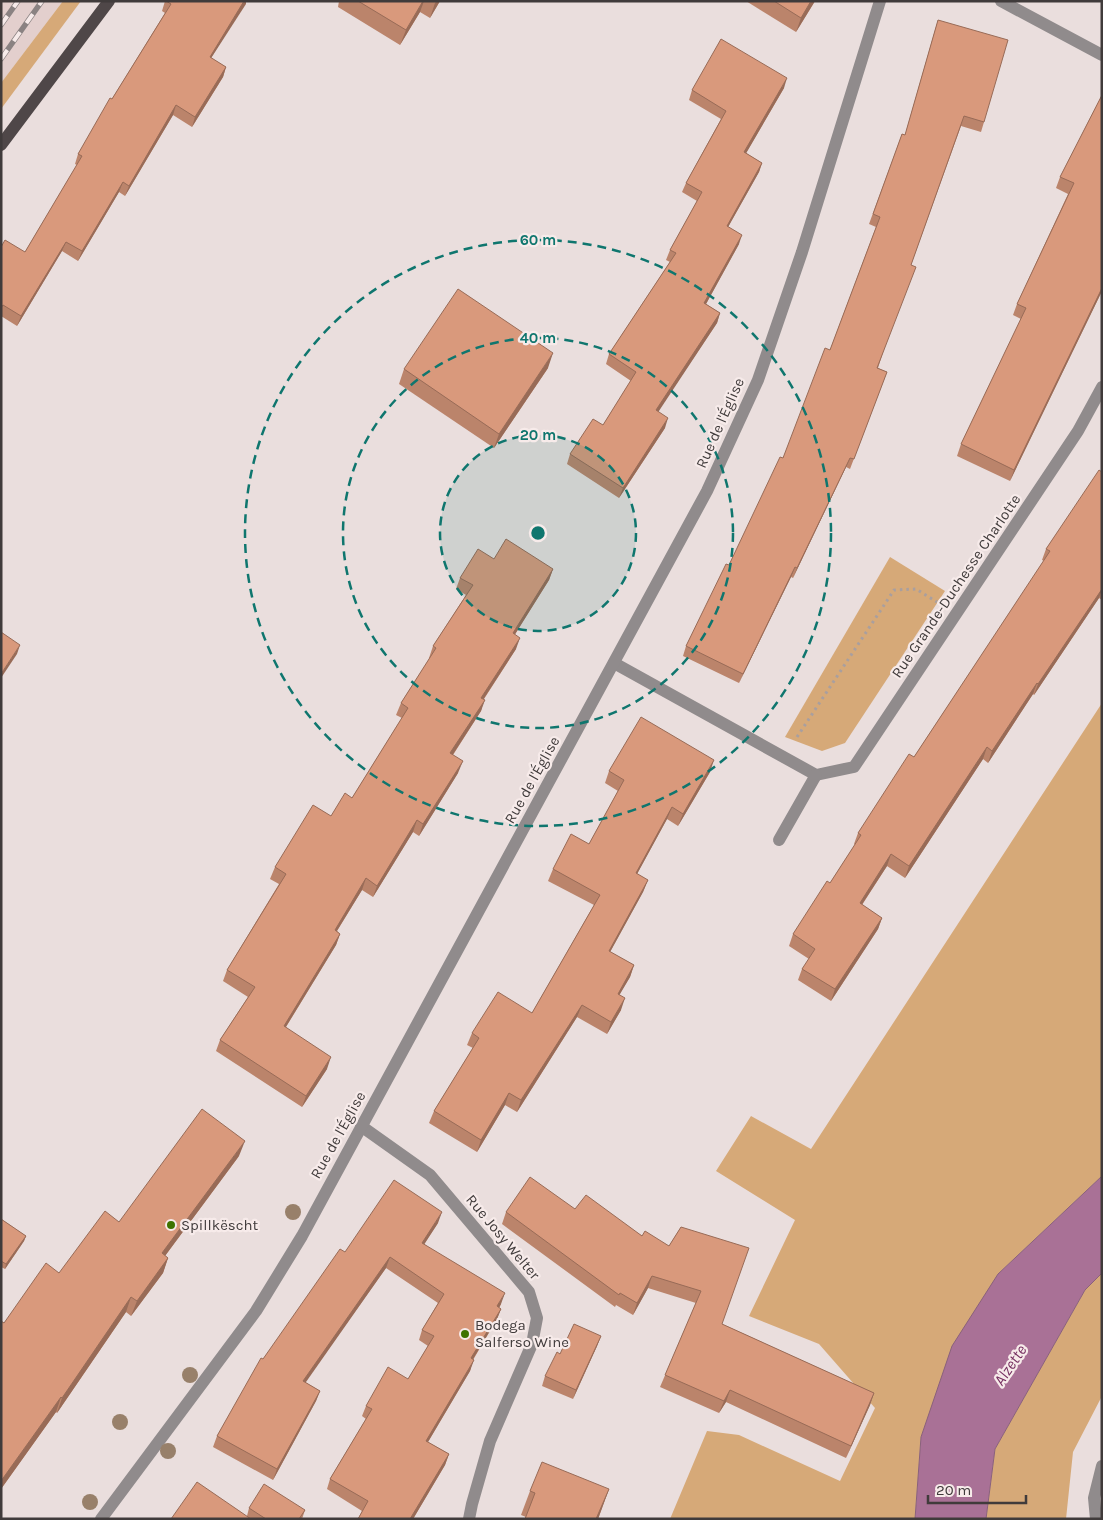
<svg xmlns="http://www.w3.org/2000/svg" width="1103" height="1520" font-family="Karla,sans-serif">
  <rect width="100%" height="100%" fill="#eadedd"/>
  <polygon fill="#e3cfcd" points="1,1 63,1 1,83"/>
  <g fill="#d6a978">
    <polygon points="63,1 81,1 1,109 1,83"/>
    <polygon points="890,557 945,591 845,743 822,751 785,737"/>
    <polygon points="1102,703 1102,1176 998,1274 921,1437 915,1519 670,1519 707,1431 739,1435 840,1481 875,1408 819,1344 749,1316 795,1220 716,1171 751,1116 811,1149"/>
    <polygon points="1102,1273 1102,1396 1073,1452 1066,1519 986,1519 995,1449 1085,1290"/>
  </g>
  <polygon fill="#a97196" stroke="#8a617b" points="1102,1176 1102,1273 1085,1290 995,1449 986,1519 915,1519 921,1437 952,1346 998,1274"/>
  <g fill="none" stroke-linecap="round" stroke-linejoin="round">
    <polyline stroke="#a99f9f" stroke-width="3" stroke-dasharray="2.5 4" stroke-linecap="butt" points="797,737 894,590 916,589 937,602"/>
    <g stroke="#908b8c" stroke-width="12">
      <polyline points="1001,1 1102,55"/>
      <polyline points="614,663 816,775 854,767 1078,431 1102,387"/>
      <polyline points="779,840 816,775"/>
      <polyline points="361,1126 430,1175 529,1292 537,1318 532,1344 490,1441 472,1504 469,1519"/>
      <polyline points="101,1519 256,1311 302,1236 707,491 758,380 802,252 880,1"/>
      <polyline points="1096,1519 1094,1498 1102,1466"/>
    </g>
    <polyline stroke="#4f4748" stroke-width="12" points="1,145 109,1"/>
    <defs>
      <g id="rail">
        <polyline points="1,25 18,1"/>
        <polyline points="1,59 42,1"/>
      </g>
    </defs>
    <use href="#rail" stroke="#8a8282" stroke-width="5.5"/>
    <use href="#rail" stroke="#f7ebea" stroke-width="4" stroke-dasharray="11" stroke-linecap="butt"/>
  </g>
  <g fill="#98806a">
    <circle cx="293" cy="1212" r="8"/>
    <circle cx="190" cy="1375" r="8"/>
    <circle cx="120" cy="1422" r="8"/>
    <circle cx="168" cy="1451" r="8"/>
    <circle cx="90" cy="1502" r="8"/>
  </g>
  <g fill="#bb846b">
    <polygon points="165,1 246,1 211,58 226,67 223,77 192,127 173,115 125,196 119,192 78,261 62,251 17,326 1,316 1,247 25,252 77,165 75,164 78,154 165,13 162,11"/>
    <polygon points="339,1 440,1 430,18 420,12 400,45 338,7"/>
    <polygon points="746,1 815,1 796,32"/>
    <polygon points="938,20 984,122 981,132 961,126 911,265 878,368 887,372 850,469 846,467 793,578 791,577 739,683 683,656 686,646 729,565 783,458 830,350 876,227 869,224 902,134 905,135 935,30"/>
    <polygon points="784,88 746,153 762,163 759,172 728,227 739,244 706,304 720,313 717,323 658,411 665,428 619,498 567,464 570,454 603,425 631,381 606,364 609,354 670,262 666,260 670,250 697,201 682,192 686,183 721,119 689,100 692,90"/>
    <polygon points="1102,95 1102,291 1010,481 957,456 961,444 1021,319 1013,315 1017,304 1068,194 1056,188 1060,177"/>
    <polygon points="548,368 494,448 399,384 404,369"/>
    <polygon points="1102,472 1102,600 1099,598 1034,695 1033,694 988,763 983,759 905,878 887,866 862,905 882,918 878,929 831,1001 798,980 802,969 809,959 789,946 793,934 830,883 855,845 854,844 858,833 914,757 1044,561 1042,560 1046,549"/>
    <polygon points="494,559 553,569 549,580 515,634 516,649 484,699 481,711 453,755 458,773 419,836 413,832 373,897 362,890 337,931 340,934 336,945 286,1027 327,1069 302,1107 216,1051 220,1040 248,997 223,981 227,970 279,884 270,879 275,867 331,816 352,798 402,718 396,715 401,703 430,658 429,658 433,646 466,595 456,589 460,578"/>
    <polygon points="609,771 710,772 678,826 667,819 637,874 648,880 643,892 610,952 634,965 630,977 619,995 621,1010 607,1034 577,1017 517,1112 505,1105 477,1152 429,1123 434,1111 473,1048 467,1045 472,1033 532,1013 594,905 548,881 553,869 589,844 618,791 605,783"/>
    <polygon points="239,1156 165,1256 168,1258 163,1273 131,1316 126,1312 57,1413 56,1412 1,1489 1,1321 4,1323 59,1273 119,1222"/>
    <polygon points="575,1209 669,1246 681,1227 722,1324 874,1393 870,1405 846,1458 726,1402 719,1413 660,1387 696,1303 648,1288 633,1315 616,1305 615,1307 502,1224 506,1212"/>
    <polygon points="1,1219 26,1236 24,1241 5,1269 1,1267"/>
    <polygon points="438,1223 424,1244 501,1304 499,1308 501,1309 497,1319 473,1360 470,1371 428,1442 449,1454 445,1465 413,1519 358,1519 362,1511 327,1489 330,1479 366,1419 362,1416 366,1406 408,1379 428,1346 419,1340 422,1330 438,1303 386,1268 305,1382 320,1391 316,1401 273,1480 213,1447 217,1436 263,1359 345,1252"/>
    <polygon points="601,1336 597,1346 573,1399 542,1386 545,1376 560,1354"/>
    <polygon points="609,1489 598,1519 525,1519 526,1517 521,1515 530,1491"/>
    <polygon points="249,1508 305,1510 302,1519 171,1519 247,1516"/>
  </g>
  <g fill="#986b57">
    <polygon points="244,1 246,1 246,4 206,66 210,57"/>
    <polygon points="423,1 424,1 420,12 400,45 406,30"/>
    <polygon points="437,1 440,1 430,18 435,3"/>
    <polygon points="811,1 815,1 796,32 801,18"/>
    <polygon points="226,67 223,77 192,127 195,117"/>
    <polygon points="787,78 784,88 741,162 744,152"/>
    <polygon points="176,105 173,115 125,196 129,186"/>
    <polygon points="762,163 759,172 723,236 727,226"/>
    <polygon points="123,182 119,192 78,261 82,251"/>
    <polygon points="742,235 739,244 701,313 704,303"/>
    <polygon points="66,242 62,251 17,326 21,316"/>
    <polygon points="1102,288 1102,291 1010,481 1014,470"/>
    <polygon points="720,313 717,323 653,420 656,410"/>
    <polygon points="553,353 548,368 494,448 499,434"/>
    <polygon points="668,418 665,428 619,498 623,488"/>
    <polygon points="850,458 846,467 793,578 797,568"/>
    <polygon points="795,567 791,577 739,683 743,674"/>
    <polygon points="553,569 549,580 509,644 513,633"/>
    <polygon points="1102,589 1099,598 1034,695 1038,684"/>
    <polygon points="520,638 516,649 477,709 481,698"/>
    <polygon points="20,645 17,654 1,678 1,674"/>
    <polygon points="1037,683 1033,694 988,763 992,751"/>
    <polygon points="485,700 481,711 446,765 450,753"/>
    <polygon points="987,747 983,759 905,878 909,866"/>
    <polygon points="714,760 710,772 678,826 683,814"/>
    <polygon points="463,761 458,773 419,836 423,824"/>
    <polygon points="672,807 667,819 631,885 636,873"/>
    <polygon points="417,820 413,832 373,897 377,886"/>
    <polygon points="891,854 887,866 855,915 860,903"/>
    <polygon points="366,878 362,890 330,942 335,930"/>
    <polygon points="648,880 643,892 604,963 609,951"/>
    <polygon points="882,918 878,929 831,1001 835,989"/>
    <polygon points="340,934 336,945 279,1038 284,1026"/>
    <polygon points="634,965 630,977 613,1006 618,994"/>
    <polygon points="625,998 621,1010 607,1034 611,1022"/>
    <polygon points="582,1005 577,1017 517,1112 521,1100"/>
    <polygon points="331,1057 327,1069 302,1107 306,1096"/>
    <polygon points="509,1093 505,1105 477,1152 481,1140"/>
    <polygon points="245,1141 239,1156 156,1268 162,1253"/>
    <polygon points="442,1212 438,1223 418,1254 422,1243"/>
    <polygon points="26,1236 24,1241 5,1269 6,1264"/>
    <polygon points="390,1257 386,1268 299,1392 303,1381"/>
    <polygon points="168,1258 163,1273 131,1316 137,1301"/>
    <polygon points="652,1276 648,1288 633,1315 637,1303"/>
    <polygon points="505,1293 501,1304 494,1317 497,1306"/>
    <polygon points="131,1297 126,1312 57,1413 62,1398"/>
    <polygon points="501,1309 497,1319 467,1369 471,1358"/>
    <polygon points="601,1336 597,1346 573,1399 576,1390"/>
    <polygon points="474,1360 470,1371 422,1452 426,1441"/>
    <polygon points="730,1390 726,1402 719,1413 724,1401"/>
    <polygon points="320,1391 316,1401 273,1480 277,1469"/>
    <polygon points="874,1393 870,1405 846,1458 851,1446"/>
    <polygon points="61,1397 56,1412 1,1489 1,1481"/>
    <polygon points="449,1454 445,1465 413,1519 410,1519"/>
    <polygon points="609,1489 598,1519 596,1519"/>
  </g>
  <g fill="#d9997c" stroke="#986b57">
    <polygon points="166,1 244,1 210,57 226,67 195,117 176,105 129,186 123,182 82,251 66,242 21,316 3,305 1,308 1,247 5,240 25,252 82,156 78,154 110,98 112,99 171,4"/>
    <polygon points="358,1 423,1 406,30"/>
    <polygon points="774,1 811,1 801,18"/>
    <polygon points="938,20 1008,40 984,122 964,116 911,265 916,267 877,368 887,372 854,459 850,458 797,568 795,567 743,674 686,646 726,564 729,565 780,457 783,458 825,348 830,350 880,217 873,214 902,134 905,135"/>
    <polygon points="721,39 787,78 744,152 762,163 727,226 742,235 704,303 720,313 656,410 668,418 623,488 570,454 593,419 603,425 636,372 609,354 676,253 670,250 702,192 686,183 726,111 692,90"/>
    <polygon points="1102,95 1102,288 1014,470 961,444 1026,308 1017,304 1074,183 1060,177"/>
    <polygon points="458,289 553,353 499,434 404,369"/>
    <polygon points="1099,470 1102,472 1102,589 1038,684 1037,683 992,751 987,747 909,866 891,854 860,903 882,918 835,989 802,969 815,949 793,934 827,881 830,883 861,835 858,833 909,754 914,757 1050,551 1046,549"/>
    <polygon points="506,539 553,569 513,633 520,638 481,698 485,700 450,753 463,761 423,824 417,820 377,886 366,878 335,930 340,934 284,1026 331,1057 306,1096 220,1040 255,987 227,970 286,874 275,867 313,805 331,816 345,793 352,798 408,708 401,703 436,648 433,646 473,585 460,578 478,549 494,559"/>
    <polygon points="1,632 20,645 1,674"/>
    <polygon points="641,717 714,760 683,814 672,807 636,873 648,880 609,951 634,965 618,994 625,998 611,1022 582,1005 521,1100 509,1093 481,1140 434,1111 479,1038 472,1033 498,992 532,1013 600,895 553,869 571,834 589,844 624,780 609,771"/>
    <polygon points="202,1109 245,1141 162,1253 168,1258 137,1301 131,1297 62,1398 61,1397 1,1481 1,1321 4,1323 46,1263 59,1273 105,1211 119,1222"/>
    <polygon points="530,1177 575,1209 586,1195 642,1236 645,1231 669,1246 681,1227 749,1248 722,1324 874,1393 851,1446 730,1390 724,1401 665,1375 701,1291 652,1276 637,1303 620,1293 619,1295 506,1212"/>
    <polygon points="394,1180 442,1212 422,1243 505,1293 497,1306 501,1309 471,1358 474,1360 426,1441 449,1454 410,1519 358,1519 368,1501 330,1479 372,1409 366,1406 388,1367 408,1379 434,1336 422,1330 444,1294 390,1257 303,1381 320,1391 277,1469 217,1436 261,1358 263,1359 340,1249 345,1252"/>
    <polygon points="1,1219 26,1236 6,1264 1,1261"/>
    <polygon points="574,1324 601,1336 576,1390 545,1376 557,1352 560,1354"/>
    <polygon points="542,1462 609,1489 596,1519 525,1519 535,1493 530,1491"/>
    <polygon points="197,1482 251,1519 171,1519"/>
    <polygon points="264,1484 305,1510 299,1519 266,1519 249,1508"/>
  </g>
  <circle cx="538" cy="533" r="98" fill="#0f766e" fill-opacity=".12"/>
  <g fill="none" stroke="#0f766e" stroke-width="2.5" stroke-dasharray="9 6">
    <circle cx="538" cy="533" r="98"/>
    <circle cx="538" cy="533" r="195"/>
    <circle cx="538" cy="533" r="293"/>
  </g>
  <g fill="#3e7300" stroke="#f7ebea" stroke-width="2">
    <circle cx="171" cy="1225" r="5"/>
    <circle cx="465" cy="1334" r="5"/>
  </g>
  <g text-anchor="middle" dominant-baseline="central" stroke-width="4.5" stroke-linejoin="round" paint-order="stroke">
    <g font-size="15" fill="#403b3b" stroke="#f7ebea">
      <text transform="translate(720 423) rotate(-66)">Rue de l'Église</text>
      <text transform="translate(956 586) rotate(-56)">Rue Grande-Duchesse Charlotte</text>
      <text transform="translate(532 780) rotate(-61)">Rue de l'Église</text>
      <text transform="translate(338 1135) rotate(-61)">Rue de l'Église</text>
      <text transform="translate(503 1237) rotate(50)">Rue Josy Welter</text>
    </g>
    <g font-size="15" fill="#403b3b" stroke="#f7ebea" text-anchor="start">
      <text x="181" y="1225">Spillkëscht</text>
      <text x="475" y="1325">Bodega<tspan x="475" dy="17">Salferso Wine</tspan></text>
    </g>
    <g font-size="16" font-style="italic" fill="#762f61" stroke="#f7ebea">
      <text transform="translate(1010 1365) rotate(-56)">Alzette</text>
    </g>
  </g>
  <circle cx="538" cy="533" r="8" fill="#0f766e" stroke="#f7ebea" stroke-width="2.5"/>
  <g font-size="15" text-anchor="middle" font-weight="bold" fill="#0f766e" stroke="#f7ebea" stroke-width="4.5" stroke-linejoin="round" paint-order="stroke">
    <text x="538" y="245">60 m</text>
    <text x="538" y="343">40 m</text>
    <text x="538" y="440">20 m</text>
  </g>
  <rect width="1103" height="1520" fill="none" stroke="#403b3b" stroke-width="5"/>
  <path d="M928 1495v8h98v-8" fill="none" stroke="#403b3b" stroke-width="2.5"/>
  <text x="936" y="1495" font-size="15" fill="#403b3b" stroke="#f7ebea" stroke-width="4" paint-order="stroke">20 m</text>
</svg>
